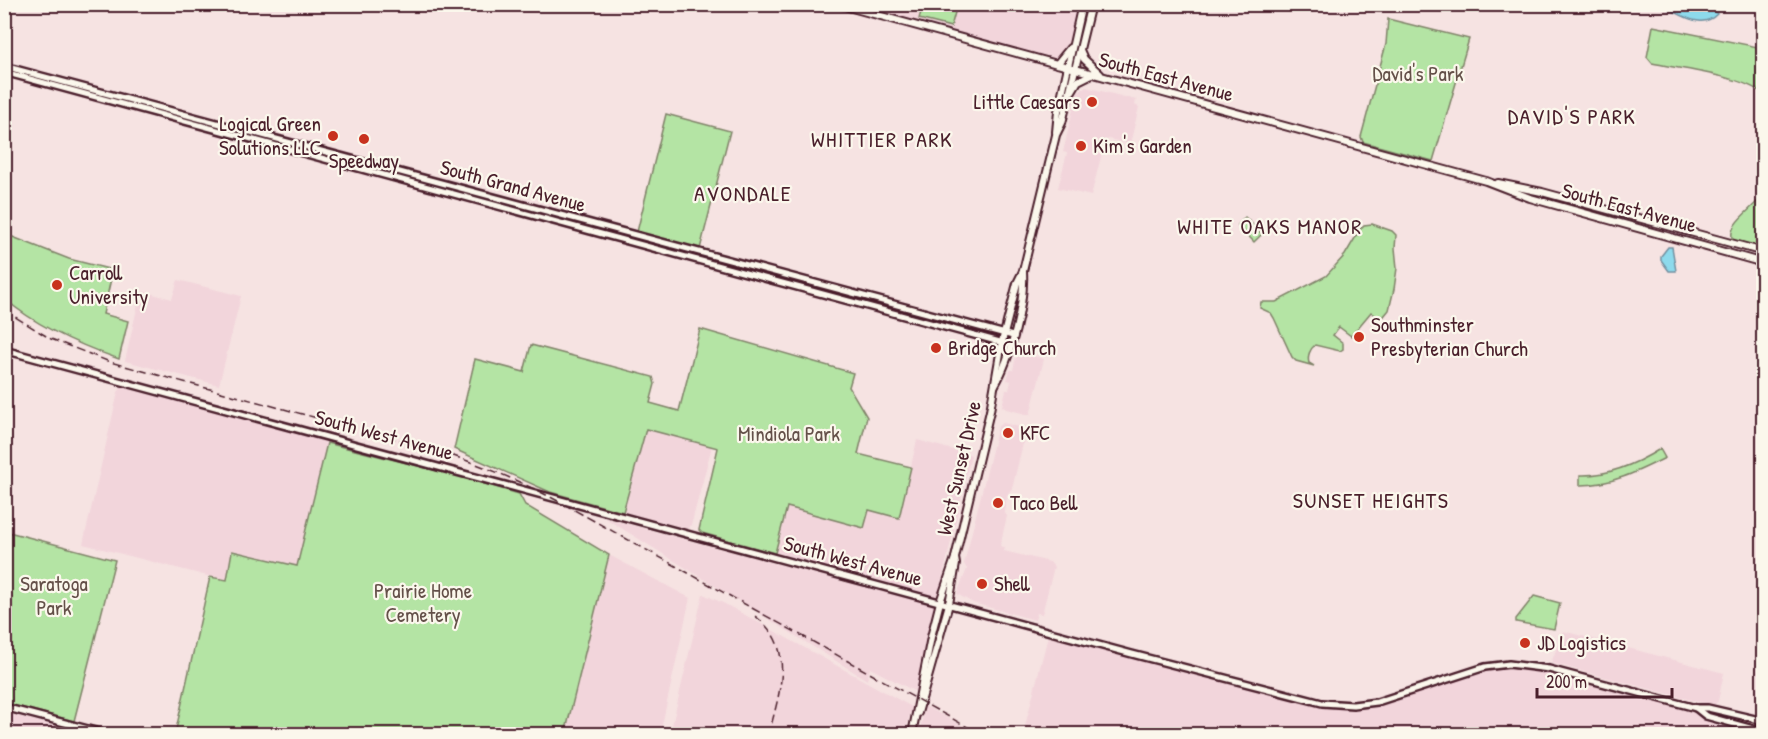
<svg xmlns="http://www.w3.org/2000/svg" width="1768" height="739" font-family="'Patrick Hand',sans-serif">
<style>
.built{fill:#f2d5db}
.green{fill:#b4e4a4;stroke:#7f8268;stroke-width:1.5}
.water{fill:#8ddaec;stroke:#728f9f;stroke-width:1.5}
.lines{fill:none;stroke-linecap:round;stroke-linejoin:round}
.tertiary-casing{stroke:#4a1f2b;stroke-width:10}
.secondary-casing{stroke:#4a1f2b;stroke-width:10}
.primary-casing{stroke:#4a1f2b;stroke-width:11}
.tertiary{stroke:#fbf7ec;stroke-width:5}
.secondary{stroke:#fbf7ec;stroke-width:6}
.primary{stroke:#fbf7ec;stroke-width:7}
.rail{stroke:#4a1f2b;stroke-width:1.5;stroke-dasharray:9 4.5;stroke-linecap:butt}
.poi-dot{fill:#c8321e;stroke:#fbf7ec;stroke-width:2}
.labels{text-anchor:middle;stroke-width:4.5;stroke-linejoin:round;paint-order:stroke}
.park-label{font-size:21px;fill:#645049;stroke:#fbf7ec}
.street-label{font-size:21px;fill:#4a1f2b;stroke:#fbf7ec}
.poi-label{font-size:21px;fill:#4a1f2b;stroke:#fbf7ec;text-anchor:start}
.neighbourhood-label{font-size:22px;letter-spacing:1.5px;fill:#4a1f2b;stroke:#fbf7ec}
</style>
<rect width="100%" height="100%" fill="#f6e3e2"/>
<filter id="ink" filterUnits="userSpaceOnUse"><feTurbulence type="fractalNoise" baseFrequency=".0167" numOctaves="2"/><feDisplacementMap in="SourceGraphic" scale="12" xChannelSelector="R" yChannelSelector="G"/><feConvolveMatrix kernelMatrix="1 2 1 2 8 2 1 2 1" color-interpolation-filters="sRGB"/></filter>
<g filter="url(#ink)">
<g class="built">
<polygon points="854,5 1079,5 1068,49 1059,59"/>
<polygon points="1086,87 1136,100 1135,105 1139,107 1130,144 1108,139 1105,141 1091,196 1058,188 1067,153 1063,152 1077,92"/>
<polygon points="178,280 241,296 219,385 125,361 141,291 172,299"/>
<polygon points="1017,352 1044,359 1030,415 1006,409 1002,406 1006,390 1009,390 1011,381 1007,380 1010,370 1013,370"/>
<polygon points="122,387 328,441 297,566 232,551 227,581 83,544 118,392"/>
<polygon points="1003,423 1024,428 1026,431 1012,489 1008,493 1004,512 1007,516 1000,546 1005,548 1004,551 1050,562 1054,567 1042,614 1037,613 1035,620 973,603 957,594 967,569 964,564 998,426"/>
<polygon points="646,429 712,446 692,522 689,529 623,512"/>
<polygon points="917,440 971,455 916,692 870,668 867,680 605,518 887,593 889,583 775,553 787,507 864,527 869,510 899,518"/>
<polygon points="609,555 690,598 660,734 565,734"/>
<polygon points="703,594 725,604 912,707 905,734 670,734"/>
<polygon points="1563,631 1724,673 1718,701 1714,705 1710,705 1551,663"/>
<polygon points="1049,632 1310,701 1366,704 1485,668 1509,665 1542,668 1696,709 1705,716 1763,734 1023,734"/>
<polygon points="925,706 978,734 919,734"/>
<polygon points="4,713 5,713 88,734 5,734"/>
</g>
<g class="green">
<polygon points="923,5 957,5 951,27 919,19"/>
<polygon points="1388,19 1469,39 1433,161 1363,142 1361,137 1386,44"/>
<path d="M 1653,26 L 1763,48 L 1763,94 C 1743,76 1681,69 1652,63 L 1647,57 Z"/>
<polygon points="666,114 730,131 699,253 636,236"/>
<path d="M 1763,194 L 1763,249 L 1733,241 C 1725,223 1755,209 1763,194 Z"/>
<polygon points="1245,217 1262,234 1254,242 1238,225"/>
<path d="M 1372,224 L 1392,231 L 1396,235 L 1395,248 L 1397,268 L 1394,289 L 1389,310 L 1384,316 L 1379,318 L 1371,312 L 1351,336 L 1339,327 L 1333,335 L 1343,343 L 1343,349 L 1340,351 L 1315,345 C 1310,349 1307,356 1309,363 L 1314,366 L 1296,361 L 1292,357 L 1274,318 L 1271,313 L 1260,308 L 1261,302 L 1276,302 L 1326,276 L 1345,255 L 1361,228 L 1364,225 Z"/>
<path d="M 5,234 L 69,259 L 113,270 L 103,314 L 128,321 L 119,359 C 79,345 36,326 5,299 Z"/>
<polygon points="700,329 853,373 849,387 867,417 858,454 911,467 899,518 869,510 864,528 787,507 775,553 702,533 699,530 718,448 646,429 623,512 550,492 454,449 475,359 524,372 531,345 653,377 655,384 650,403 679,411"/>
<polygon points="327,443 458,476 519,494 525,505 609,555 565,734 175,734 210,577 227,580 232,551 297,566"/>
<path d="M 1660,449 L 1665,458 C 1637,472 1611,485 1580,485 L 1580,475 C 1609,476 1636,464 1660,449 Z"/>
<polygon points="5,531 115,560 74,721 5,703"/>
<polygon points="1534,596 1560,603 1554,629 1516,622 1516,619"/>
</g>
<g class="water">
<path d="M 1658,5 L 1684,5 L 1700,11 L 1715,11 L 1717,14 C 1699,33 1676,9 1658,5 Z"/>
<polygon points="1668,247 1672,247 1676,271 1669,271 1661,260 1661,256"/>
</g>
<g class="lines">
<g class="tertiary-casing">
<g id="tertiary">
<polyline points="4,66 1013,336"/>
<polyline points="4,72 1011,345"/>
<polyline points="4,350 1132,654 1322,703 1353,705 1377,702 1485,667 1509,664 1549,669 1696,708 1708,708 1764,721"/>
<polyline points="4,707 107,734"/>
<polyline points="1696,708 1706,716 1764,732"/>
</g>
</g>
<g class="secondary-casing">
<g id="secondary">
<polyline points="837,4 1486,181 1530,198 1760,262"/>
<polyline points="1080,50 1084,59 1100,74"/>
<polyline points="1057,64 1070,48"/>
<polyline points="1072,91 1078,81 1092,74"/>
<polyline points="1056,132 1058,111 1082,4"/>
<polyline points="1498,183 1542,192 1764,252"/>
<path d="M 995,385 C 1011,358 1025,303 1023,271"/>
<polyline points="918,713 949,604 956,564 955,558"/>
<polyline points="912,734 931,637 940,602 955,558 990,411 1002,342 1017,283 1023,271 1056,135 1062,123 1091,4"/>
</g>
</g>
<g class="primary-casing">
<polyline id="primary" points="1757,261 1764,262"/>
</g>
<use href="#tertiary" class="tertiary"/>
<use href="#secondary" class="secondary"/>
<use href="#primary" class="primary"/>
<g class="rail">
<path d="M 4,310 L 51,339 L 110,362 L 428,448 C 473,461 516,479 558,501 L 980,734"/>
<path d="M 755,616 C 797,647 779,693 769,734"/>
</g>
</g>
</g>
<g class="poi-dot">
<circle cx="1092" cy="102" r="6"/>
<circle cx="333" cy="136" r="6"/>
<circle cx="364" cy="139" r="6"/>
<circle cx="1081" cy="146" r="6"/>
<circle cx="57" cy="285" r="6"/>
<circle cx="1359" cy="337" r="6"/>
<circle cx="936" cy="348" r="6"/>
<circle cx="1008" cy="433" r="6"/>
<circle cx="998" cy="503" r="6"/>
<circle cx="982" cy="584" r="6"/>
<circle cx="1525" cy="643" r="6"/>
</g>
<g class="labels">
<g class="park-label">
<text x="1418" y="81">David's Park</text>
<text x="789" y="441">Mindiola Park</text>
<text x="54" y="591">Saratoga<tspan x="54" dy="24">Park</tspan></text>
<text x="423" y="598">Prairie Home<tspan x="423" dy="24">Cemetery</tspan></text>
</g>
<g class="street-label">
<text transform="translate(1166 77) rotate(15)" y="7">South East Avenue</text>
<text transform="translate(513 186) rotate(15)" y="7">South Grand Avenue</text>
<text transform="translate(1629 208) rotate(15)" y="7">South East Avenue</text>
<text transform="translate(384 435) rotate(15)" y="7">South West Avenue</text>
<text transform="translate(959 468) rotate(-77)" y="7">West Sunset Drive</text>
<text transform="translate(853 561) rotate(15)" y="7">South West Avenue</text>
</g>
<g class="poi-label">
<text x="1080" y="109" text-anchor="end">Little Caesars</text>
<text x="321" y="131" text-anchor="end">Logical Green<tspan x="321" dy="24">Solutions LLC</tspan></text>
<text x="1093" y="153">Kim's Garden</text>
<text x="364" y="168" text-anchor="middle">Speedway</text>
<text x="69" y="280">Carroll<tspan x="69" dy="24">University</tspan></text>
<text x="1371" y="332">Southminster<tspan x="1371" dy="24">Presbyterian Church</tspan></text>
<text x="948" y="355">Bridge Church</text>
<text x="1020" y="440">KFC</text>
<text x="1010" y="510">Taco Bell</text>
<text x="994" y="591">Shell</text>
<text x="1537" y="650">JD Logistics</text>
</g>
<g class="neighbourhood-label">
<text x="1572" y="124">DAVID'S PARK</text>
<text x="882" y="147">WHITTIER PARK</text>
<text x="743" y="201">AVONDALE</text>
<text x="1270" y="234">WHITE OAKS MANOR</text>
<text x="1371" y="508">SUNSET HEIGHTS</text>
</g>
</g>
<rect width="1768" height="739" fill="none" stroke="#fbf7ec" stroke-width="24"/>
<rect x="12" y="12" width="1744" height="715" fill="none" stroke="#4a1f2b" stroke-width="2" filter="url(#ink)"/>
<path d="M1537 688v9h135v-9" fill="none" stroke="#4a1f2b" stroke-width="3"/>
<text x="1546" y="688" font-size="18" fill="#4a1f2b" stroke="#fbf7ec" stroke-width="4.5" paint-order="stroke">200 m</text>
</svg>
